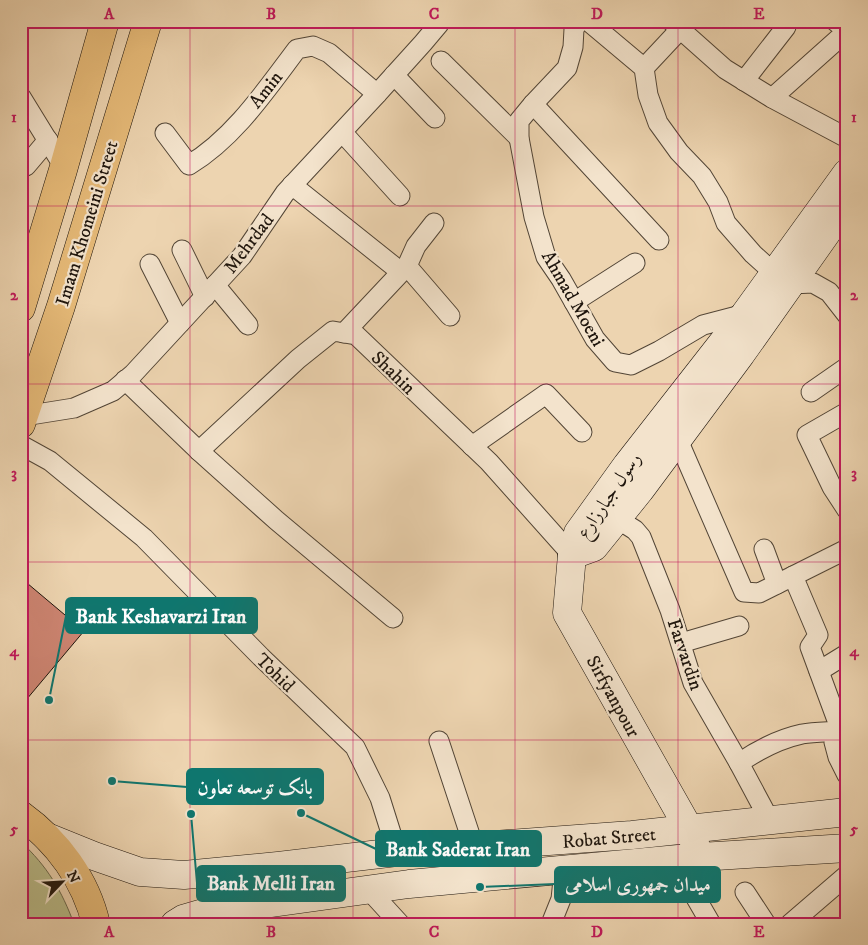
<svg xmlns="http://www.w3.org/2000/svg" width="868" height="945" font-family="'IM FELL DW Pica',Amiri,serif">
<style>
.green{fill:#babc8a;stroke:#6c684c}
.building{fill:#cc8471;stroke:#1e150d}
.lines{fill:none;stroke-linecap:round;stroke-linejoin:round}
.street-casing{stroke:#524536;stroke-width:21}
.secondary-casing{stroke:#1e150d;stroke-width:29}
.primary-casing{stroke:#1e150d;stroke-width:29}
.street{stroke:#f3e3cc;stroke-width:19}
.secondary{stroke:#f3e3cc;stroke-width:28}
.primary{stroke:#e6ba78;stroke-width:28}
.grid{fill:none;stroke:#c2185b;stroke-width:1;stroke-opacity:0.55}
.labels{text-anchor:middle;stroke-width:4.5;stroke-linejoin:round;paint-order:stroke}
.street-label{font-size:19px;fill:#1e150d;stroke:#f3e3cc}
.leader{fill:none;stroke:#0f766e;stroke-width:2}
.callout-dot{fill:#0f766e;stroke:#f3e3cc;stroke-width:2}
.callout{fill:#0f766e;stroke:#0f766e;stroke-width:2}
.callout-label{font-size:20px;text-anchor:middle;font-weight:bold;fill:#fff}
.neatline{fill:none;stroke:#c2185b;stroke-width:2}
.grid-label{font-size:16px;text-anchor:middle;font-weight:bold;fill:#c2185b}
</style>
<rect width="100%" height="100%" fill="#edd4b0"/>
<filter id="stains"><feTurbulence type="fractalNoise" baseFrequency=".004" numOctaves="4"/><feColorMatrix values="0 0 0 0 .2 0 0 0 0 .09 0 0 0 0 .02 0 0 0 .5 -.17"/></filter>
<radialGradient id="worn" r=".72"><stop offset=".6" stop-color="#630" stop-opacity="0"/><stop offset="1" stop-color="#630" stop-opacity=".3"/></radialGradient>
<path class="green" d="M 21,842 C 47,866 62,891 74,924 L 21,924 Z"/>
<polygon class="building" points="21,578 84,631 21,706"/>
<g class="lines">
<g class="street-casing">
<g id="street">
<polyline points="579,21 574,29 573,47 567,68 533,104 519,121 519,138 534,217 546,257 561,279 595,339 615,362 631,365 659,351 703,325 745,314"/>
<polyline points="588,21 644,68 648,95 658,123 679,152 702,176 718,202 726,223 753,254 774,273"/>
<polyline points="671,21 725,69 772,98 847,138"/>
<polyline points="441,61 519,138"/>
<polyline points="644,68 688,21"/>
<polyline points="394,75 435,118"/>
<polyline points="744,81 786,27"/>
<polyline points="21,97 64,167"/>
<polyline points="772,98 847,31 835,21"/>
<polyline points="533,104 659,240"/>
<polyline points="342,132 400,196"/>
<path d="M 165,133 L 189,165 C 234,138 266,90 297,49 L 313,46 L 329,53 L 377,94"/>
<polyline points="21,168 26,166 48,140"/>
<polyline points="292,185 401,272"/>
<polyline points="182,250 205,297"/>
<polyline points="150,264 180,323"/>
<polyline points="407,266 450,316"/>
<polyline points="791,284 813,283 829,292 847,315"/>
<polyline points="215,285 248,325"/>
<polyline points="574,302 635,263"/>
<polyline points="344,333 407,266 416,246 434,223"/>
<polyline points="125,380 199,451 276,520 393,618"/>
<polyline points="811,392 847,367"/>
<polyline points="847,412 807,435 832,487 847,510"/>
<polyline points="24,416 74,408 113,391 133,374 242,256 285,193 377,94 423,43 439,24 437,21"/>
<polyline points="678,440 744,592 759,593 847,549"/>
<polyline points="21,445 50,461 144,538 261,657 355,747 380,798 397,852"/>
<polyline points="472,446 546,394 582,432"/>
<polyline points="199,451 298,359 333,331 356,335 489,462 572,555"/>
<polyline points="616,518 635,530 641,537 670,610 693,683 739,763 770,821"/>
<polyline points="764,549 777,584"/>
<polyline points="793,576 818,635 810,647 841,731 834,742 838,757 847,775"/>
<polyline points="681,643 739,626"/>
<polyline points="819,671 845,655"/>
<polyline points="439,741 474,847"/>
<path d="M 739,763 C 758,750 779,739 802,734 C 814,732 828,732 841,731"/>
<polyline points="674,860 711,924"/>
<polyline points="368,889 400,924"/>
<polyline points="745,892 766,924"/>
<polyline points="551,924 561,899 564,870"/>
<polyline points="790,924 847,875"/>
</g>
</g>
<g class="secondary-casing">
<g id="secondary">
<polyline points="572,555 594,547 640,490 741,354 847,204"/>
<polyline points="47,837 94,856 140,872 184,875 278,866 397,852 632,835 847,812"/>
<polyline points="700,857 689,829 567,613 572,555 578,533 627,465 745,314 847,173"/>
<polyline points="175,924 183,919 207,912 409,884 700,857 847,848"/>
</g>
</g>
<g class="primary-casing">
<g id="primary">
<polyline points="21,308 63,170 105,21"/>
<polyline points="21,424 61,306 148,21"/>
<path d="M 21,815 C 57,841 86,880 96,924"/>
</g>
</g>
<use href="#street" class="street"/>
<use href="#secondary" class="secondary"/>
<use href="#primary" class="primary"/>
</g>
<path class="grid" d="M 190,21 L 190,924M 353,21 L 353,924M 515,21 L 515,924M 678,21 L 678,924M 21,206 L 847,206M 21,384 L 847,384M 21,562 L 847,562M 21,740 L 847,740"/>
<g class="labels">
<g class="street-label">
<text transform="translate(265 89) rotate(-52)" y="7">Amin</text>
<text transform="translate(86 223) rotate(-73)" y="7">Imam Khomeini Street</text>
<text transform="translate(248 243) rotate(-53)" y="7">Mehrdad</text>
<text transform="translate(574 298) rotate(60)" y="7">Ahmad Moeni</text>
<text transform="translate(394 372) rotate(44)" y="7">Shahin</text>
<text transform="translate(608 495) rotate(-56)" y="7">رسول جبارزارع</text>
<text transform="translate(686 654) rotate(71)" y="7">Farvardin</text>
<text transform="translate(276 672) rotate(44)" y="7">Tohid</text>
<text transform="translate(614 696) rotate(61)" y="7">Sirfyanpour</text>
<text transform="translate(609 837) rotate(-5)" y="7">Robat Street</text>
</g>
</g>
<path class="leader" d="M49 700L66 616M112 781L187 787M301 813L376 849M191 814L197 883M480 887L555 884"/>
<g class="callout-dot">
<circle cx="49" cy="700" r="5"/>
<circle cx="112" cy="781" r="5"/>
<circle cx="301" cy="813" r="5"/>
<circle cx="191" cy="814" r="5"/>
<circle cx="480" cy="887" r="5"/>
</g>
<g class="callout">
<rect x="66" y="598" width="191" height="35" rx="5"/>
<rect x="187" y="769" width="136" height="35" rx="5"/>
<rect x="376" y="831" width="165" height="35" rx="5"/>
<rect x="197" y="866" width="148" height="35" rx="5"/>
<rect x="555" y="867" width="165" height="35" rx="5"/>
</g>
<g class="callout-label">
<text x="161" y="623">Bank Keshavarzi Iran</text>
<text x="255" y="794">بانک توسعه تعاون</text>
<text x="458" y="856">Bank Saderat Iran</text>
<text x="271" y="890">Bank Melli Iran</text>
<text x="638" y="891">میدان جمهوری اسلامی</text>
</g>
<rect width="868" height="945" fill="none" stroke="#edd4b0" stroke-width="55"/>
<g transform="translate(62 882) rotate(65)" stroke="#f3e3cc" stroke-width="4" paint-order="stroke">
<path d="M0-4L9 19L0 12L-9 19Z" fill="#1e150d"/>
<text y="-8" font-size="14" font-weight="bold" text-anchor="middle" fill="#1e150d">N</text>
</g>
<rect x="28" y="28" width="812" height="890" class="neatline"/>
<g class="grid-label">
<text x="109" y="19">A</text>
<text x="271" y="19">B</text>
<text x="434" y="19">C</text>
<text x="597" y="19">D</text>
<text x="759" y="19">E</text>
<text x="14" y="122">1</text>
<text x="854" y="122">1</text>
<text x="14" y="300">2</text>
<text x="854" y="300">2</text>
<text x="14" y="478">3</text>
<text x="854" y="478">3</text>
<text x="14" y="656">4</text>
<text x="854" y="656">4</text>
<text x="14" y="834">5</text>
<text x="854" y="834">5</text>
<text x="109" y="937">A</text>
<text x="271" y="937">B</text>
<text x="434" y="937">C</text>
<text x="597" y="937">D</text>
<text x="759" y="937">E</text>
</g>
<rect width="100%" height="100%" filter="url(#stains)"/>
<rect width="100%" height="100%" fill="url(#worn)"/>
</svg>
